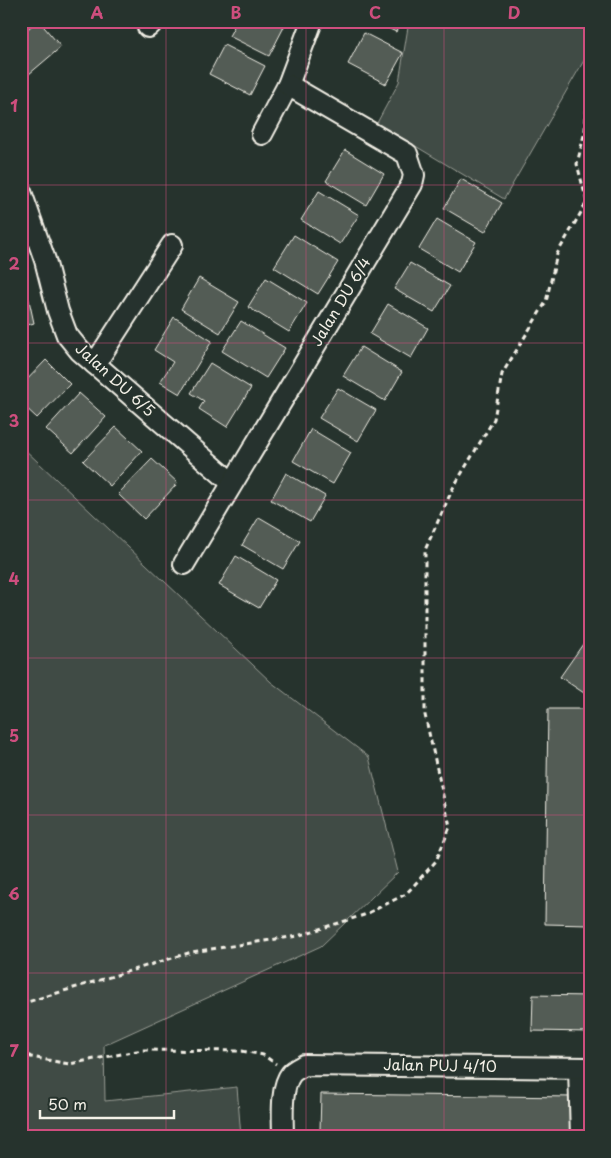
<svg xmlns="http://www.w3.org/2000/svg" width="611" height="1158" font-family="'Playpen Sans',sans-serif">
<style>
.green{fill:#414b45;stroke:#9a9e96}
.building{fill:#525c55;stroke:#f4f1e8}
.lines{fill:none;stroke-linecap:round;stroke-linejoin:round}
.minor-casing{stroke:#f4f1e8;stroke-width:24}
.path{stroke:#f4f1e8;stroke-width:3;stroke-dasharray:5 4;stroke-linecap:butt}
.minor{stroke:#26332d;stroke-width:20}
.grid{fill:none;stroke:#ce4e7e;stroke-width:1;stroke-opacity:0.55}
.labels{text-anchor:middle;stroke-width:4.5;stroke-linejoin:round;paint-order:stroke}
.street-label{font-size:15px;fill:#f4f1e8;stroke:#26332d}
.neatline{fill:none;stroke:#ce4e7e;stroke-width:2}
.grid-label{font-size:16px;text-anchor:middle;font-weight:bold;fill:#ce4e7e}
</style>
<rect width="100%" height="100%" fill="#26332d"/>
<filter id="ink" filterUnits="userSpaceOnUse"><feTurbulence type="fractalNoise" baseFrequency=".02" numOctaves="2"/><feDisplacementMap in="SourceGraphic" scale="10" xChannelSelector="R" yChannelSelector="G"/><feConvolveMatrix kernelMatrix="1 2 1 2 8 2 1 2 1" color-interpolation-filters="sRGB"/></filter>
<g filter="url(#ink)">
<g class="green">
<polygon points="409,21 590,21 590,50 504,199 377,123 399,82"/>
<polygon points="21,446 271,682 369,757 398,872 321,946 104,1045 105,1101 237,1087 241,1137 21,1137"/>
</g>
<g class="building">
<polygon points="37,21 39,21 61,47 22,80 21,35"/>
<polygon points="237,21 273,21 284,27 269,56 229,36"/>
<polygon points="373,21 401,21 396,32"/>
<polygon points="364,33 403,53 386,84 348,64"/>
<polygon points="224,45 265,66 250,95 209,74"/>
<polygon points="345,150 384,174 366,205 326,181"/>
<polygon points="461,179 502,203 485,232 444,208"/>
<polygon points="319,191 359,215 340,244 301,220"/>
<polygon points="437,219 476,242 458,272 419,249"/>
<polygon points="294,235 338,262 318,294 274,267"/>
<polygon points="410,263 450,286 434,312 394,289"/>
<polygon points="199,278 239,302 220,333 181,309"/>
<polygon points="266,278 307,303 289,332 248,307"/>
<polygon points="27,291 34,323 21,327 21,293"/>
<polygon points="388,304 428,328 411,358 370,334"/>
<polygon points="174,317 212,341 180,394 160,382 173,362 154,350"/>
<polygon points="241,321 285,348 266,378 222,351"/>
<polygon points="361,347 402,372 385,401 343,376"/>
<polygon points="46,360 70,384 37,418 21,403 21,386"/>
<polygon points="210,363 251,388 227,427 199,409 204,401 191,393"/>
<polygon points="338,388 376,410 358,441 319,418"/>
<polygon points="79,393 106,417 73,453 46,429"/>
<polygon points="116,427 142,451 110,486 83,461"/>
<polygon points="311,429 351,453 333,484 293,461"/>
<polygon points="152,459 178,483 144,519 118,494"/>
<polygon points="286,473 325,496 310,522 271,500"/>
<polygon points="259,517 300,541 283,569 242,545"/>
<polygon points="236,556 276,580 259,608 219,585"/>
<polygon points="590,634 590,697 560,677"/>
<polygon points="548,709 590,709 589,925 545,924"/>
<polygon points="533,995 590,996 590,1032 532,1031"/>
<polygon points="321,1094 575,1097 575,1135 320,1131"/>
</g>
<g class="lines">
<g class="minor-casing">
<g id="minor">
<polyline points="148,27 154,21"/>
<polyline points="262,134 288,85 312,21"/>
<polyline points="21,192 45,260 58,311 67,335 80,351 232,483"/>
<polyline points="95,364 172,245"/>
<polyline points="184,564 412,184 414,175 407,154 288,85"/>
<polyline points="579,1068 581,1137"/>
<path d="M 283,1137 C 283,1119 280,1088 291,1074 C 294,1070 300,1068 304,1065 L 590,1068"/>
</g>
</g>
<g class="path">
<polyline points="21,1004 192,952 297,936 364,915 406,894 436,861 450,827 425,715 425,550 453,488 494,419 502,374 546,302 557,254 587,202 577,164 585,131 587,102 590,101"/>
<polyline points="21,1050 31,1057 69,1064 142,1050 242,1051 263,1055 276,1064"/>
</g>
<use href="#minor" class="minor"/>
</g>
</g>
<path class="grid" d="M 166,21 L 166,1137M 306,21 L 306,1137M 444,21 L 444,1137M 21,185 L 590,185M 21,343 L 590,343M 21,500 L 590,500M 21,658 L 590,658M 21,815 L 590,815M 21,973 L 590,973"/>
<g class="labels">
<g class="street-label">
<text transform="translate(341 302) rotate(-59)" y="5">Jalan DU 6/4</text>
<text transform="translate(115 380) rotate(42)" y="5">Jalan DU 6/5</text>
<text transform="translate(440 1066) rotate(1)" y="5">Jalan PUJ 4/10</text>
</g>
</g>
<rect width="611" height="1158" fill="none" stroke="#26332d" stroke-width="55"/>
<path d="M40 1110v8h134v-8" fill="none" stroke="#f4f1e8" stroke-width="2.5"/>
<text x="48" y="1110" font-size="15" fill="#f4f1e8" stroke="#26332d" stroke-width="4" paint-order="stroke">50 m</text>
<rect x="28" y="28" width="556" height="1102" class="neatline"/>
<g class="grid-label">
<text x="97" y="19">A</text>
<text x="236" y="19">B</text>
<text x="375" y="19">C</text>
<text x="514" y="19">D</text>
<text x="14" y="112">1</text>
<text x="14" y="270">2</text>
<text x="14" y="427">3</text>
<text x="14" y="585">4</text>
<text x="14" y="742">5</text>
<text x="14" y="900">6</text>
<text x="14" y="1057">7</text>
</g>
</svg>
